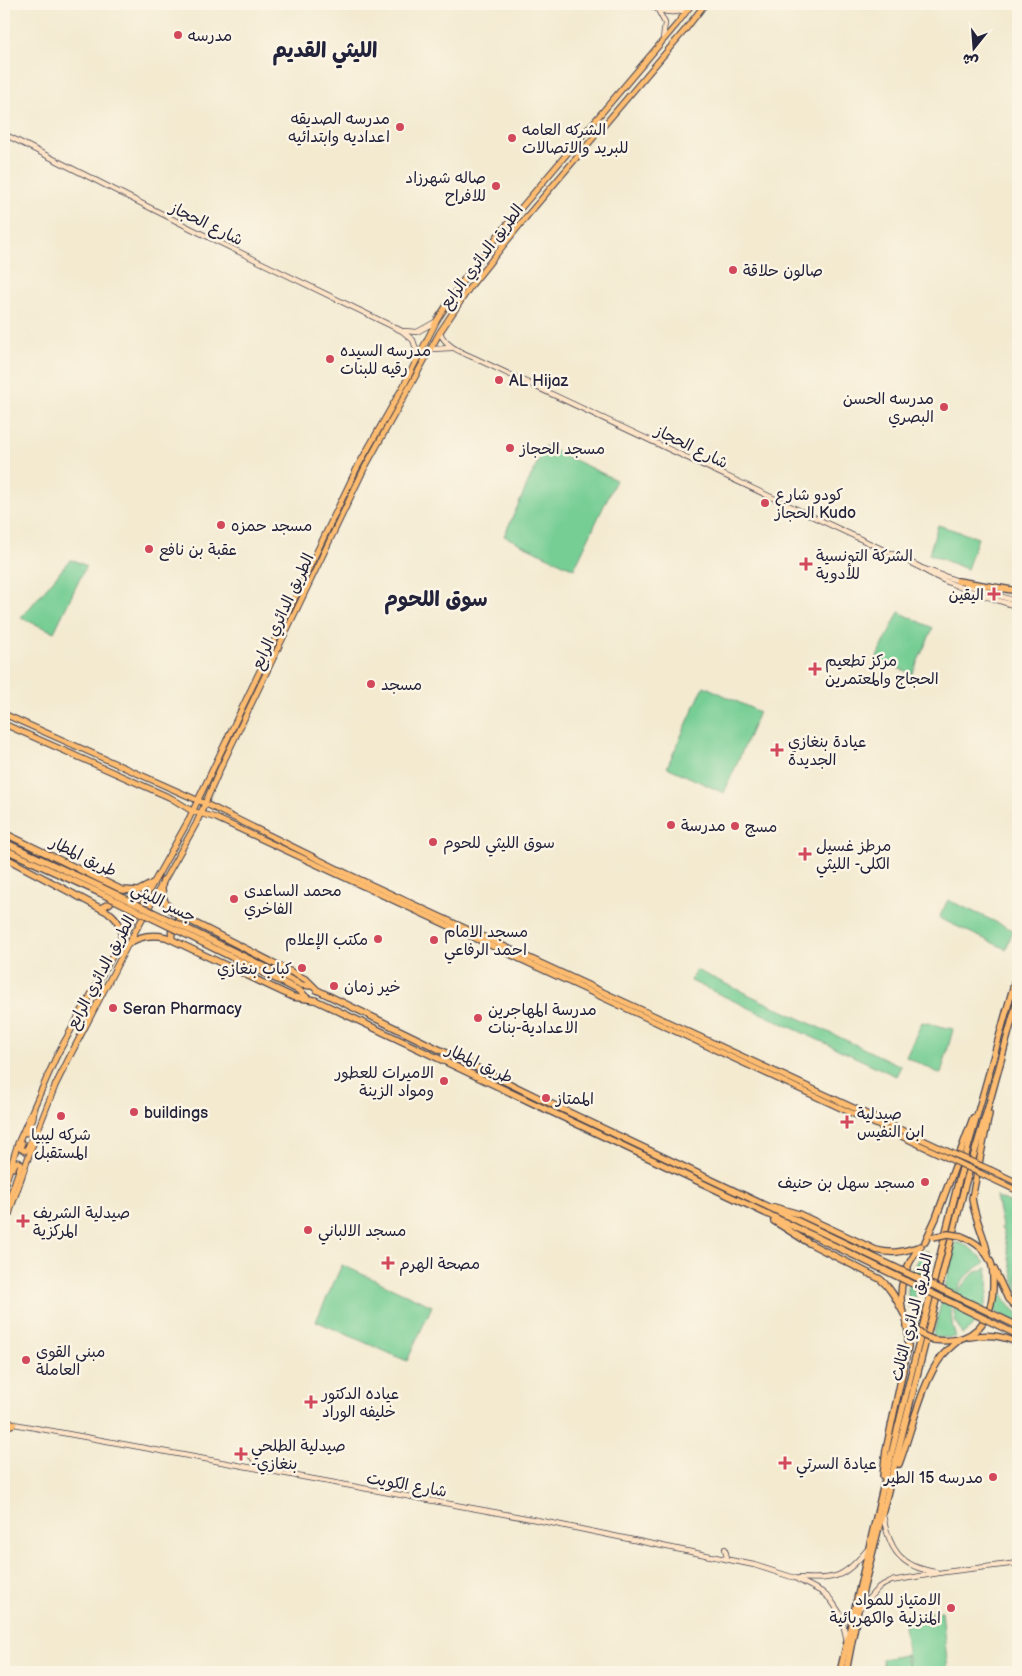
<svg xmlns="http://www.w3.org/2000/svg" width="1022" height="1676" font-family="'Balsamiq Sans','Playpen Sans Arabic',sans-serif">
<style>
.green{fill:#77ce94;stroke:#4c7868}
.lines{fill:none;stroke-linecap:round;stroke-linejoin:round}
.secondary-casing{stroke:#414051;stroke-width:6}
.primary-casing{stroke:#414051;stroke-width:7}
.highway-casing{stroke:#414051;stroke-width:8}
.secondary{stroke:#fee4c6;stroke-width:4.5}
.primary{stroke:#fdbc70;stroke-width:5}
.highway{stroke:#fdbc70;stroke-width:5.5}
.primary-bridge-casing{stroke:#414051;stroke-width:7;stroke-linecap:butt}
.highway-bridge-casing{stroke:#414051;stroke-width:8;stroke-linecap:butt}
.primary-bridge{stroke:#fdbc70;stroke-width:5}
.highway-bridge{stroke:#fdbc70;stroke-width:5.5}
.poi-dot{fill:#d1495b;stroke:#fcf5e5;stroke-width:2}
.labels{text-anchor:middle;stroke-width:5;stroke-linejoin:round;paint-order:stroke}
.poi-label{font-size:16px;fill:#22223b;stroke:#fcf5e5;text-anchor:start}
.street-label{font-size:16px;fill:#22223b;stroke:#fcf5e5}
.district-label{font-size:21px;font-weight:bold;fill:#22223b;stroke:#fcf5e5}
</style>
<rect width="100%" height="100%" fill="#fcf5e5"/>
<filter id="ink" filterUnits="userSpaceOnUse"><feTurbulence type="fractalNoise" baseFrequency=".02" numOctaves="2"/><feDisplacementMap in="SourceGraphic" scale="10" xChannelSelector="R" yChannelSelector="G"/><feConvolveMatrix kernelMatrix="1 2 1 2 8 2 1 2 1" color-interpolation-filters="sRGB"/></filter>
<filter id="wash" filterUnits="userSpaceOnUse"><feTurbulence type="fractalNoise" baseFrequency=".0096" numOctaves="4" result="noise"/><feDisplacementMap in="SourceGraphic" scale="20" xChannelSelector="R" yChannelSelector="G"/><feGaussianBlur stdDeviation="1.12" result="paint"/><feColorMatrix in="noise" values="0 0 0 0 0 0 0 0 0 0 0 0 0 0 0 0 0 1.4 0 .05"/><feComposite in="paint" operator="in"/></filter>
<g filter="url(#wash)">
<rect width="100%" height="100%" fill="#f3ead0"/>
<g class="green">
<polygon points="545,446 616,480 574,569 504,536"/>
<polygon points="938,525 978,538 967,569 929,554"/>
<polygon points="70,560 76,561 86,566 54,632 21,618"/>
<polygon points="899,612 933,628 912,674 876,659"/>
<polygon points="704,686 759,712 724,793 667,767"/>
<polygon points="948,900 1013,930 1006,949 939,918"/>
<polygon points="696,970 901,1066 896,1076 691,981"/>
<polygon points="922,1022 953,1029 941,1074 906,1057"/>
<polygon points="996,1197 1018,1207 1018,1298 1003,1230 1001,1229 1002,1226"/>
<path d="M 956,1242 C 970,1246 977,1252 985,1263 C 956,1278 944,1307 956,1337 L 939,1338 L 933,1336 Z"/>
<path d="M 926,1250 L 929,1253 L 915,1288 L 915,1304 L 909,1307 C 905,1288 911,1263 926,1250 Z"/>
<polygon points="342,1265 432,1306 407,1361 316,1321"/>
<path d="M 987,1268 C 992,1292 984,1322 962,1334 L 955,1320 L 954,1311 L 957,1292 L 974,1273 Z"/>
<path d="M 998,1288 L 1000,1288 C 1004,1299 1009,1306 1018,1313 L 1018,1323 L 993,1311 Z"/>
<polygon points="942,1611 948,1672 884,1672 882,1659 905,1655 909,1670 903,1616"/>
</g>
</g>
<g filter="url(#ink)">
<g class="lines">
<g class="secondary-casing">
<g id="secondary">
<path d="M 649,4 C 662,13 675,16 689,7"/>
<polyline points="658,10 665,23 663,39"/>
<polyline points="4,134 194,230 402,331 413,340 418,355"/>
<polyline points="404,331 417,332 435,322"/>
<path d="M 440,332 C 445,348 467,354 481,361 L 918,566 C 943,584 989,597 1018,607"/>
<polyline points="432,349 452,348"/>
<polyline points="919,567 961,582"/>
<polyline points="968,585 1018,602"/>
<polyline points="4,1424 14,1424 537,1520 754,1565 795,1578 822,1592 831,1600 841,1615 847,1641"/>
<polyline points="250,1455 255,1461 257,1468"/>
<path d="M 883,1515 C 889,1548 899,1567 936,1572"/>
<polyline points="725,1549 727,1558"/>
<path d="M 799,1578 C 835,1580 844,1578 867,1550"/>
<polyline points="859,1609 879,1587 891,1581 945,1572 1018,1563"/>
</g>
</g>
<g class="primary-casing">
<g id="primary">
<polyline points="4,7 6,4"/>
<polyline points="4,714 206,804 348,874 947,1151"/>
<polyline points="4,724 171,798 192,811 216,818 946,1157"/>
<polyline points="26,1133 33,1118 34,1110"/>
<polyline points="22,1143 20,1148 25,1151 27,1149 31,1140"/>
<polyline points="991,1170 1018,1183"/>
<polyline points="988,1177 1018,1191"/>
<polyline points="4,1188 18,1143 57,1055 187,823 357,468 404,385 437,320 462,282 499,234 677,24 692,4"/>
<polyline points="9,1211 9,1199 21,1164 19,1162 16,1162 13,1168"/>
<polyline points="4,1232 12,1205 37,1132 55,1086 69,1058 128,944 196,824 220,769 364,469 440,332 470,287 527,216 685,30 705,4"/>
<polyline points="4,1418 14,1424"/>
<polyline points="4,1428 14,1424"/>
</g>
</g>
<g class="highway-casing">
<g id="highway">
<polyline points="958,581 1018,591"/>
<polyline points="4,833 122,890 138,891 153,883"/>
<polyline points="4,842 101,887"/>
<polyline points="4,849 98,892"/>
<path d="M 4,857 L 111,914 C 119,921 123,929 121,940"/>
<path d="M 163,880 C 160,893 163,903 173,912 L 307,980 L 317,990 L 539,1098 L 819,1231"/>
<polyline points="101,908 110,903 115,895"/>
<polyline points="188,929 302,985 312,986"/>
<polyline points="185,934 300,991 307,998"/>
<path d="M 172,939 C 170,929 174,922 183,918"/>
<path d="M 128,944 C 140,935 152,934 166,937 L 293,997 L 315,1000 L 816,1237"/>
<path d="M 774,1207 L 799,1214 L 876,1250 C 895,1255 904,1251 921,1246"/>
<path d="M 774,1221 L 809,1243 L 880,1279 C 891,1288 897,1301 904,1314"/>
<polyline points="925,1242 936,1218 973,1118"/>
<path d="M 988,1256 C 985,1236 974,1218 972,1198 L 989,1114"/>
<polyline points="994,1269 1008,1299 1018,1309"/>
<path d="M 902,1308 C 898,1286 906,1264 920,1247"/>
<path d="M 969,1337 C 987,1334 1001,1335 1018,1343"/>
<path d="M 934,1340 C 972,1345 992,1323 993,1287 C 993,1277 994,1265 988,1257 C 983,1247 971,1240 961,1236"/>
<path d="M 899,1464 C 911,1433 922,1381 942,1356 C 947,1350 953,1345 959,1340"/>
<polyline points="883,1476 886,1450 908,1347 908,1332 906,1319"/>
<polyline points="840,1672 882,1492 958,1183 1018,970"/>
<polyline points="846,1672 858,1610 965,1185 989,1104 1018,998"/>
</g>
</g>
<use href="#secondary" class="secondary"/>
<use href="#primary" class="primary"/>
<use href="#highway" class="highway"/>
<g class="primary-bridge-casing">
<g id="primary-bridge">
<polyline points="947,1151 991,1170"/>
<polyline points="946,1157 988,1177"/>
</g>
</g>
<g class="highway-bridge-casing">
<g id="highway-bridge">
<polyline points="101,887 188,929"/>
<polyline points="98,892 185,934"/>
<polyline points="819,1231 1018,1326"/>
<polyline points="816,1237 1018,1335"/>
<polyline points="933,1237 948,1234 961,1236"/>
<polyline points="910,1326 924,1336 934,1340"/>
</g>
</g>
<use href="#primary-bridge" class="primary-bridge"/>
<use href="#highway-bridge" class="highway-bridge"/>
</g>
</g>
<g class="poi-dot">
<circle cx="178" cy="35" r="5"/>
<circle cx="400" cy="127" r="5"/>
<circle cx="512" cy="138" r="5"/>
<circle cx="496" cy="186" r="5"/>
<circle cx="733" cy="270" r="5"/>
<circle cx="330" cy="359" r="5"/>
<circle cx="499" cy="380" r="5"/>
<circle cx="944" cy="407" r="5"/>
<circle cx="510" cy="448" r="5"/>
<circle cx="765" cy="503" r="5"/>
<circle cx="221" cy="525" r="5"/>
<circle cx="149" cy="549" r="5"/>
<path d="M803.5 556.5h5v5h5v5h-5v5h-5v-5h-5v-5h5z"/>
<path d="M991.5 586.5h5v5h5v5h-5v5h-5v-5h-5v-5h5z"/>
<path d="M812.5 661.5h5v5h5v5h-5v5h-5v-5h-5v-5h5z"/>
<circle cx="371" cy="684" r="5"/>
<path d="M774.5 742.5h5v5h5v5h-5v5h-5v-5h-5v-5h5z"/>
<circle cx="671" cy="825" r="5"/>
<circle cx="735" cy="826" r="5"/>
<circle cx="433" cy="842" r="5"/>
<path d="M802.5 846.5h5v5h5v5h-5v5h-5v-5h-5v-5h5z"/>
<circle cx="234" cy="899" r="5"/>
<circle cx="378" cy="939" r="5"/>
<circle cx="434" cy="940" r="5"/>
<circle cx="302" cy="968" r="5"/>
<circle cx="334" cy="986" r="5"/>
<circle cx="113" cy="1008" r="5"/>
<circle cx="478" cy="1018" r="5"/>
<circle cx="444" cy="1081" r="5"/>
<circle cx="546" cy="1098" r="5"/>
<circle cx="134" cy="1112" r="5"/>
<circle cx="61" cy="1116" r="5"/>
<path d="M844.5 1114.5h5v5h5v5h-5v5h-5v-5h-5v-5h5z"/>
<circle cx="925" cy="1182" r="5"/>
<path d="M20.5 1213.5h5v5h5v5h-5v5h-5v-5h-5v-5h5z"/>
<circle cx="308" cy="1230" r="5"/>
<path d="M385.5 1255.5h5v5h5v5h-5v5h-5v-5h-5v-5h5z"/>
<circle cx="26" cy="1360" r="5"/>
<path d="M308.5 1394.5h5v5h5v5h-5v5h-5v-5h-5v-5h5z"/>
<path d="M238.5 1446.5h5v5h5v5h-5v5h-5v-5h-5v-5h5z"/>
<path d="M782.5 1455.5h5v5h5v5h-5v5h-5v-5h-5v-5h5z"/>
<circle cx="993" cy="1477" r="5"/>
<circle cx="951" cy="1608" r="5"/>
</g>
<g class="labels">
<g class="poi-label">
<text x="188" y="41">مدرسه</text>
<text x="390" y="124" text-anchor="end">مدرسه الصديقه<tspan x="390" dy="18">اعداديه وابتدائيه</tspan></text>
<text x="522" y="135">الشركه العامه<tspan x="522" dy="18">للبريد والاتصالات</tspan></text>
<text x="486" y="183" text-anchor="end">صاله شهرزاد<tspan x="486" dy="18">للافراح</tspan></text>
<text x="743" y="276">صالون حلاقة</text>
<text x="340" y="356">مدرسه السيده<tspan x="340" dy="18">رقيه للبنات</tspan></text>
<text x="509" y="386">AL Hijaz</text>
<text x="934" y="404" text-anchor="end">مدرسه الحسن<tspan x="934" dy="18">البصري</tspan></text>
<text x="520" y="454">مسجد الحجاز</text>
<text x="775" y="500">كودو شارع<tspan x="775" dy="18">الحجاز Kudo</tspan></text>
<text x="231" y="531">مسجد حمزه</text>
<text x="159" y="555">عقبة بن نافع</text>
<text x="816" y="561">الشركة التونسية<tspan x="816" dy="18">للأدوية</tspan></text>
<text x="984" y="600" text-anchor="end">اليقين</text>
<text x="825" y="666">مركز تطعيم<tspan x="825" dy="18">الحجاج والمعتمرين</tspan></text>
<text x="381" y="690">مسجد</text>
<text x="788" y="747">عيادة بنغازي<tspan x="788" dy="18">الجديدة</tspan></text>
<text x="681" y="831">مدرسة</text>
<text x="745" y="832">مسج</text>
<text x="443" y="848">سوق الليثي للحوم</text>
<text x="816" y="851">مرطز غسيل<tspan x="816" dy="18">الكلى- الليثي</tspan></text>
<text x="244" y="896">محمد الساعدى<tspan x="244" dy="18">الفاخري</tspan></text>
<text x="444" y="937">مسجد الامام<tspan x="444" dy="18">احمد الرفاعي</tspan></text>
<text x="368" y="945" text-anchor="end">مكتب الإعلام</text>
<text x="292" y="974" text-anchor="end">كباب بنغازي</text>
<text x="344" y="992">خير زمان</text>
<text x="123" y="1014">Seran Pharmacy</text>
<text x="488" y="1015">مدرسة المهاجرين<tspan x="488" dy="18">الاعدادية-بنات</tspan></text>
<text x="434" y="1078" text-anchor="end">الاميرات للعطور<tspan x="434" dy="18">ومواد الزينة</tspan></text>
<text x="556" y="1104">الممتاز</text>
<text x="144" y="1118">buildings</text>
<text x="857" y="1119">صيدلية<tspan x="857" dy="18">ابن النفيس</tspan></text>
<text x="61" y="1140" text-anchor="middle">شركه ليبيا<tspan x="61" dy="18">المستقبل</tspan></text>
<text x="915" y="1188" text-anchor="end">مسجد سهل بن حنيف</text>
<text x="33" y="1218">صيدلية الشريف<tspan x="33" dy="18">المركزية</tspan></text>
<text x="318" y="1236">مسجد الالباني</text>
<text x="399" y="1269">مصحة الهرم</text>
<text x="36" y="1357">مبنى القوى<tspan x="36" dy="18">العاملة</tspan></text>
<text x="322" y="1399">عياده الدكتور<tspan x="322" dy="18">خليفه الوراد</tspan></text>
<text x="251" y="1451">صيدلية الطلحي<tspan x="251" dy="18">-بنغازي</tspan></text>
<text x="796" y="1469">عيادة السرتي</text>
<text x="983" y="1483" text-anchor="end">مدرسه 15 الطير</text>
<text x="941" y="1605" text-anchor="end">الامتياز للمواد<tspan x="941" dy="18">المنزلية والكهربائية</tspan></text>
</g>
<g class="street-label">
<text transform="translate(207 223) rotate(26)" y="6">شارع الحجاز</text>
<text transform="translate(481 256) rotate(-53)" y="6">الطريق الدائري الرابع</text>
<text transform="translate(692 446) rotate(26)" y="6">شارع الحجاز</text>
<text transform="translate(282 611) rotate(-65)" y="6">الطريق الدائري الرابع</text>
<text transform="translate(84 856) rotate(26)" y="6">طريق المطار</text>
<text transform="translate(164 902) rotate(26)" y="6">جسر الليثي</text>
<text transform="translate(100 972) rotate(-62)" y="6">الطريق الدائري الرابع</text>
<text transform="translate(480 1063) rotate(25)" y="6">طريق المطار</text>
<text transform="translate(911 1317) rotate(-76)" y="6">الطريق الدائري الثالث</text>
<text transform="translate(407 1484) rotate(10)" y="6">شارع الكويت</text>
</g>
<g class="district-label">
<text x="325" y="57">الليثي القديم</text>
<text x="436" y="606">سوق اللحوم</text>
</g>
</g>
<rect width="1022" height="1676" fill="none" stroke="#fcf5e5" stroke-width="20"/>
<g transform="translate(974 48) rotate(197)" stroke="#fcf5e5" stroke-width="4" paint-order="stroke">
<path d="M0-4L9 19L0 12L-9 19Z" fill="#22223b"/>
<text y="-8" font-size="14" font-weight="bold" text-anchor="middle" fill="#22223b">ش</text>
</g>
</svg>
